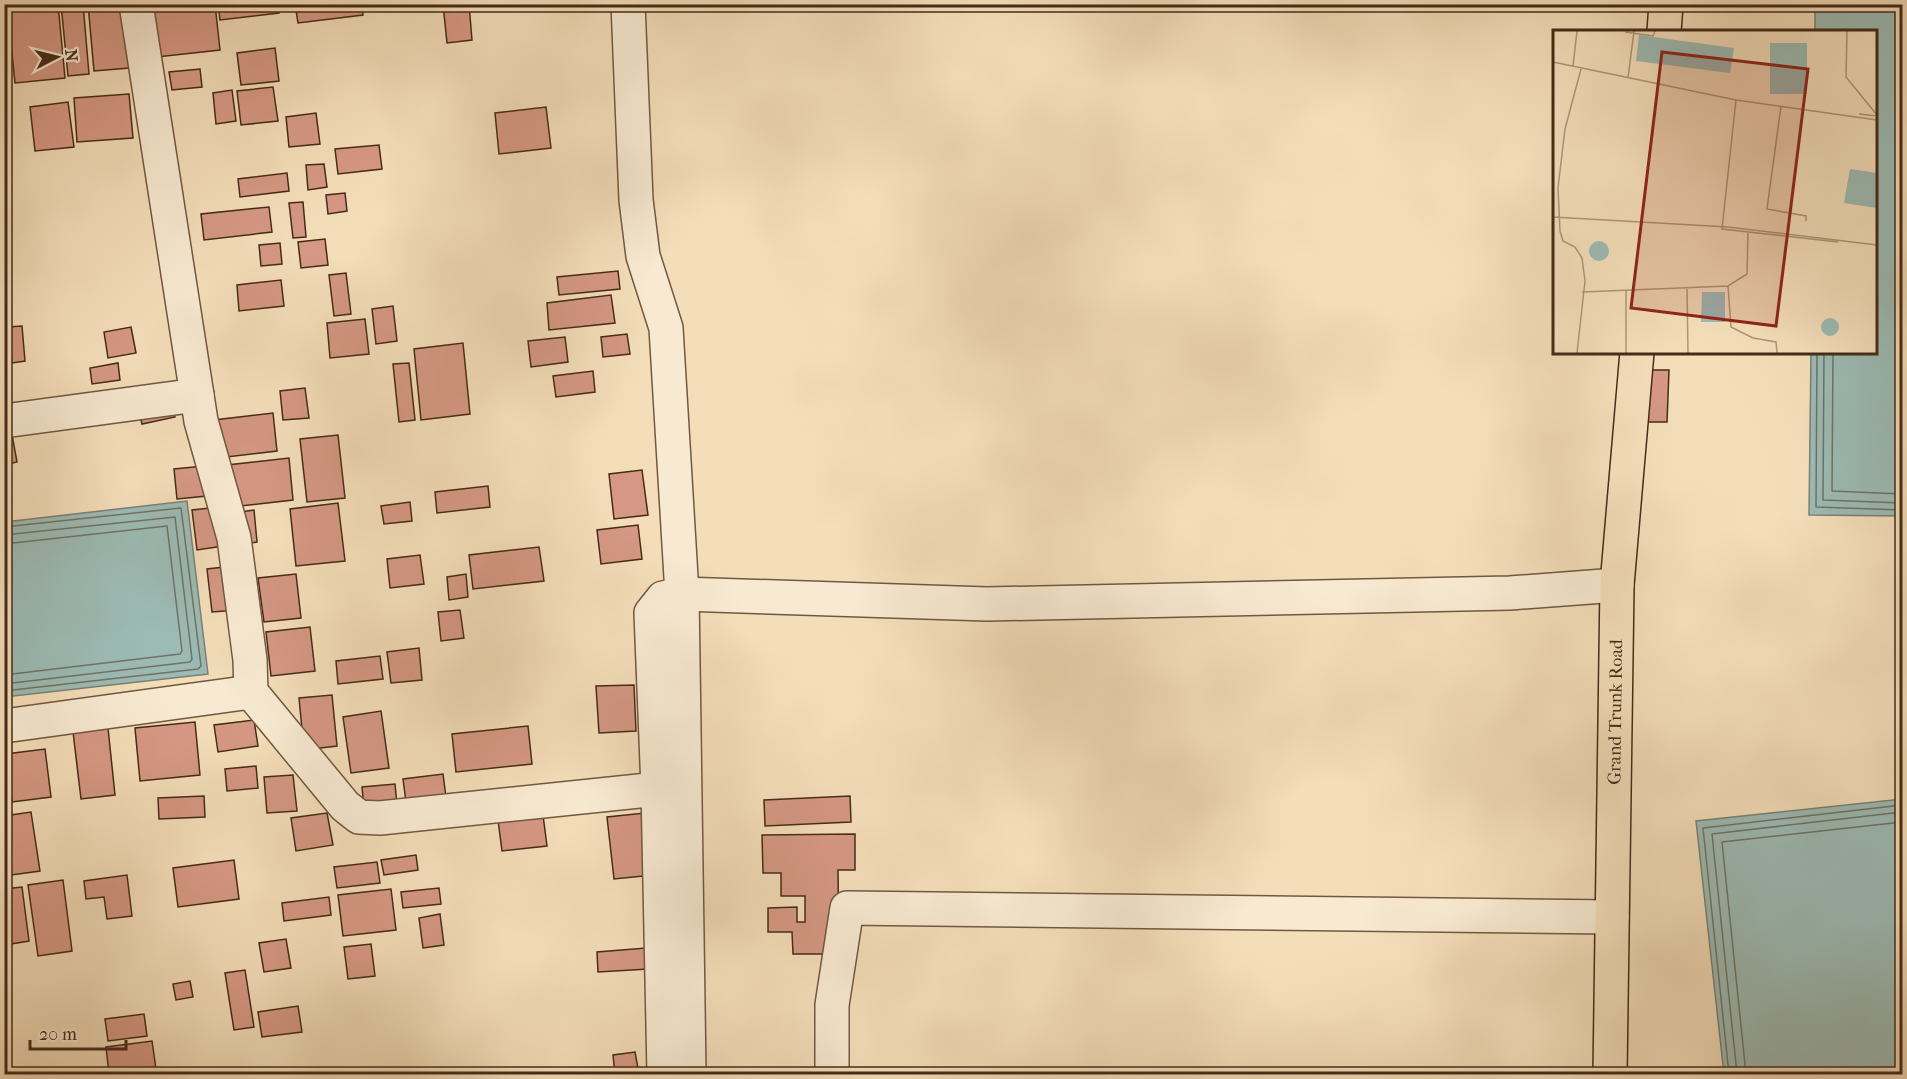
<svg xmlns="http://www.w3.org/2000/svg" width="1907" height="1079" font-family="'IM FELL French Canon',serif">
<style>
.water{fill:#9cbbb5;stroke:#798176;stroke-width:1.5}
.lines{fill:none;stroke-linecap:round;stroke-linejoin:round}
.shore{stroke:#707366;stroke-width:1.5}
.building{fill:#d69884;stroke:#452b18;stroke-width:1.5}
.minor-casing{stroke:#715840;stroke-width:36}
.highway-casing{stroke:#452b18;stroke-width:36}
.minor{stroke:#f8ead2;stroke-width:33}
.highway{stroke:#f4deba;stroke-width:33}
.labels{text-anchor:middle;stroke-width:4.5;stroke-linejoin:round;paint-order:stroke}
.street-label{font-size:18px;fill:#452b18;stroke:#f8ead2}
.inset-road{fill:none;stroke:#ae9679;stroke-width:1.5}
.view{fill:#8f2418;fill-opacity:0.15;stroke:#8f2418;stroke-width:3}
.inset-edge{fill:none;stroke:#452b18;stroke-width:3}
</style>
<rect width="100%" height="100%" fill="#f4deba"/>
<filter id="stains"><feTurbulence type="fractalNoise" baseFrequency=".00333" numOctaves="4"/><feColorMatrix values="0 0 0 0 .2 0 0 0 0 .09 0 0 0 0 .02 0 0 0 .5 -.17"/></filter>
<radialGradient id="worn" r=".72"><stop offset=".6" stop-color="#630" stop-opacity="0"/><stop offset="1" stop-color="#630" stop-opacity=".3"/></radialGradient>
<g class="water">
<polygon points="1815,5 1902,5 1902,516 1809,515 1811,353 1876,352 1876,32 1815,31"/>
<polygon points="187,501 208,674 5,697 5,522"/>
<polygon points="1902,799 1902,1072 1879,1074 1724,1074 1696,821"/>
</g>
<g class="lines">
<g class="shore">
<polyline points="1817,352 1816,507 1902,510"/>
<polyline points="1824,352 1823,500 1902,503"/>
<polyline points="1833,352 1832,491 1902,494"/>
<polyline points="4,527 181,508 201,666 198,669 4,691"/>
<polyline points="4,535 175,517 192,659 190,662 4,684"/>
<polyline points="4,544 167,526 182,651 180,654 4,675"/>
<polyline points="1729,1074 1703,828 1902,805"/>
<polyline points="1737,1074 1712,834 1902,812"/>
<polyline points="1746,1074 1722,842 1902,822"/>
</g>
</g>
<g class="building">
<polygon points="7,4 58,4 65,78 15,83"/>
<polygon points="61,4 83,4 89,74 68,76"/>
<polygon points="88,4 124,4 129,68 94,71"/>
<polygon points="215,4 220,50 157,57 151,5"/>
<polygon points="218,4 278,4 279,13 220,20"/>
<polygon points="295,4 362,4 363,15 298,23"/>
<polygon points="443,4 469,4 472,40 447,43"/>
<polygon points="4,31 10,78 4,78"/>
<polygon points="275,48 279,81 241,85 237,53"/>
<polygon points="200,69 202,87 172,90 169,72"/>
<polygon points="273,87 278,121 241,125 237,91"/>
<polygon points="232,90 236,121 216,124 213,93"/>
<polygon points="129,94 133,138 77,142 74,98"/>
<polygon points="68,102 74,147 35,151 30,107"/>
<polygon points="546,107 551,148 499,154 495,113"/>
<polygon points="316,113 320,144 289,147 286,117"/>
<polygon points="379,145 382,169 338,174 335,149"/>
<polygon points="324,164 327,187 308,190 306,165"/>
<polygon points="287,173 289,191 240,197 238,179"/>
<polygon points="345,193 347,211 328,214 326,195"/>
<polygon points="303,202 306,237 293,238 289,203"/>
<polygon points="269,207 272,232 204,240 201,214"/>
<polygon points="325,239 328,265 301,268 298,242"/>
<polygon points="280,243 282,264 261,266 259,245"/>
<polygon points="618,271 620,289 559,295 557,277"/>
<polygon points="346,273 351,314 334,316 329,275"/>
<polygon points="281,280 284,306 239,311 237,285"/>
<polygon points="611,295 615,323 549,330 547,303"/>
<polygon points="393,306 397,341 376,344 372,309"/>
<polygon points="365,319 369,354 330,358 327,323"/>
<polygon points="22,326 25,361 12,363 8,327"/>
<polygon points="131,327 136,353 108,358 104,332"/>
<polygon points="627,334 630,354 603,357 601,337"/>
<polygon points="565,337 568,362 531,367 528,341"/>
<polygon points="463,343 470,414 421,420 414,349"/>
<polygon points="118,363 120,380 92,384 90,368"/>
<polygon points="409,363 415,420 399,422 393,364"/>
<polygon points="1647,370 1669,370 1667,422 1646,422"/>
<polygon points="593,371 595,392 556,397 553,376"/>
<polygon points="305,388 309,418 283,420 280,391"/>
<polygon points="172,399 175,417 142,424 138,406"/>
<polygon points="273,413 277,451 218,458 214,420"/>
<polygon points="11,429 17,462 4,465 4,430"/>
<polygon points="338,435 345,498 307,502 300,439"/>
<polygon points="289,458 293,500 232,507 227,465"/>
<polygon points="204,466 207,496 177,499 174,469"/>
<polygon points="642,470 648,515 614,519 609,474"/>
<polygon points="488,486 490,507 437,513 435,492"/>
<polygon points="410,502 412,521 384,524 381,506"/>
<polygon points="338,503 345,561 296,566 290,509"/>
<polygon points="219,507 223,546 197,550 192,510"/>
<polygon points="254,510 257,542 243,544 240,512"/>
<polygon points="638,525 642,559 601,564 597,530"/>
<polygon points="539,547 544,581 473,589 469,555"/>
<polygon points="420,555 424,584 390,588 387,559"/>
<polygon points="233,566 238,610 212,612 207,569"/>
<polygon points="296,574 301,618 264,622 258,578"/>
<polygon points="466,574 468,597 449,600 447,577"/>
<polygon points="460,610 464,638 441,641 438,612"/>
<polygon points="310,627 315,671 271,676 266,632"/>
<polygon points="419,648 422,680 391,683 387,652"/>
<polygon points="380,656 383,679 338,684 336,661"/>
<polygon points="634,685 636,731 599,733 596,686"/>
<polygon points="332,695 337,746 304,750 299,698"/>
<polygon points="381,711 389,768 351,773 343,717"/>
<polygon points="254,720 258,746 218,752 214,725"/>
<polygon points="195,722 200,775 140,781 135,728"/>
<polygon points="528,726 532,764 456,772 452,734"/>
<polygon points="108,728 115,795 81,799 73,732"/>
<polygon points="45,749 51,797 12,802 6,754"/>
<polygon points="256,766 258,788 227,791 225,769"/>
<polygon points="443,774 446,797 406,802 403,779"/>
<polygon points="293,775 297,811 267,813 264,777"/>
<polygon points="395,784 397,805 364,808 362,787"/>
<polygon points="204,796 205,817 159,819 158,798"/>
<polygon points="850,796 851,822 765,826 764,800"/>
<polygon points="31,812 40,871 4,876 4,816"/>
<polygon points="327,813 333,845 296,851 291,818"/>
<polygon points="645,813 653,875 614,879 607,817"/>
<polygon points="543,815 547,846 502,851 498,820"/>
<polygon points="855,834 855,870 838,870 839,954 793,954 792,932 768,932 768,908 797,907 797,922 805,922 805,896 781,896 781,873 763,873 762,835"/>
<polygon points="416,855 418,870 384,875 381,860"/>
<polygon points="234,860 239,899 178,907 173,868"/>
<polygon points="377,862 380,883 337,888 334,867"/>
<polygon points="127,875 132,916 107,919 104,897 86,899 84,881"/>
<polygon points="63,880 72,951 38,956 28,885"/>
<polygon points="22,887 29,941 4,945 4,889"/>
<polygon points="439,888 441,904 403,908 401,892"/>
<polygon points="391,889 396,930 343,936 338,895"/>
<polygon points="329,897 331,915 284,921 282,903"/>
<polygon points="440,914 444,945 423,948 419,918"/>
<polygon points="286,939 291,968 264,972 259,943"/>
<polygon points="371,944 375,976 348,979 344,947"/>
<polygon points="646,948 648,969 598,972 597,952"/>
<polygon points="245,970 254,1027 234,1030 225,973"/>
<polygon points="190,981 193,997 176,1000 173,984"/>
<polygon points="298,1006 302,1032 262,1037 258,1012"/>
<polygon points="144,1014 147,1036 108,1041 105,1019"/>
<polygon points="152,1041 156,1069 109,1074 106,1047"/>
<polygon points="635,1052 639,1074 615,1074 613,1055"/>
</g>
<g class="lines">
<g class="minor-casing">
<g id="minor">
<polyline points="136,4 201,421 234,538 250,660 251,692 345,806 359,817 380,818 658,789"/>
<polyline points="628,4 636,200 643,256 666,328 682,594 689,1074"/>
<polyline points="4,421 197,395"/>
<polyline points="4,726 251,692"/>
<polyline points="664,1074 658,789 651,613 663,598 682,594 987,604 1510,593 1617,585"/>
<polyline points="832,1074 832,1005 847,908 1612,917"/>
</g>
</g>
<g class="highway-casing">
<g id="highway">
<polyline points="1664,32 1666,4"/>
<path id="s1" d="M 1610,1074 L 1617,585 L 1637,352"/>
</g>
</g>
<use href="#minor" class="minor"/>
<use href="#highway" class="highway"/>
</g>
<g class="labels">
<g class="street-label">
<text dy="6" stroke="none"><textPath href="#s1" startOffset="362">Grand Trunk Road</textPath></text>
</g>
</g>
<g transform="translate(1553 30)">
<rect width="324" height="324" fill="#f4deba"/>
<path d="M 86,5 L 181,18 L 177,43 L 83,31 ZM 217,13 L 254,13 L 254,64 L 217,64 ZM 297,139 L 324,143 L 324,178 L 291,173 ZM36 221a10 10 0 1 1 20 0a10 10 0 1 1-20 0ZM 149,262 L 172,262 L 172,292 L 148,292 ZM268 297a9 9 0 1 1 18 0a9 9 0 1 1-18 0Z" fill="#9cbbb5"/>
<path class="inset-road" d="M 294,1 L 293,47 L 324,85M 72,2 L 100,6 L 102,1M 0,32 L 183,70 L 324,90M 20,36 L 24,1M 75,48 L 81,1M 183,70 L 169,199 L 285,212M 228,76 L 214,179 L 253,186 L 253,191M 306,84 L 324,86M 0,187 L 175,197 L 324,215M 175,256 L 178,297 L 200,308 L 223,312 L 224,323M 134,259 L 135,323M 29,262 L 175,256 L 194,244 L 195,203M 24,323 L 32,251 L 29,228 L 22,217 L 10,211 L 7,201 L 5,158 L 12,99 L 28,39M 73,323 L 73,260"/>
<path class="view" d="M 109,22 L 255,39 L 223,296 L 78,278 Z"/>
<rect width="324" height="324" class="inset-edge"/>
</g>
<rect width="1907" height="1079" fill="none" stroke="#f4deba" stroke-width="24"/>
<rect x="6" y="6" width="1895" height="1067" fill="none" stroke="#452b18" stroke-width="3"/>
<rect x="12" y="12" width="1883" height="1055" fill="none" stroke="#452b18" stroke-width="1.5"/>
<g transform="translate(57 57) rotate(83)" stroke="#f8ead2" stroke-width="4.5" paint-order="stroke">
<path d="M0-4.5L10 22L0 15L-10 22Z" fill="#452b18"/>
<text y="-9" font-size="16" font-weight="bold" text-anchor="middle" fill="#452b18">N</text>
</g>
<path d="M30 1040v9h96v-9" fill="none" stroke="#452b18" stroke-width="3"/>
<text x="39" y="1040" font-size="18" fill="#452b18" stroke="#f8ead2" stroke-width="4.5" paint-order="stroke">20 m</text>
<rect width="100%" height="100%" filter="url(#stains)"/>
<rect width="100%" height="100%" fill="url(#worn)"/>
</svg>
